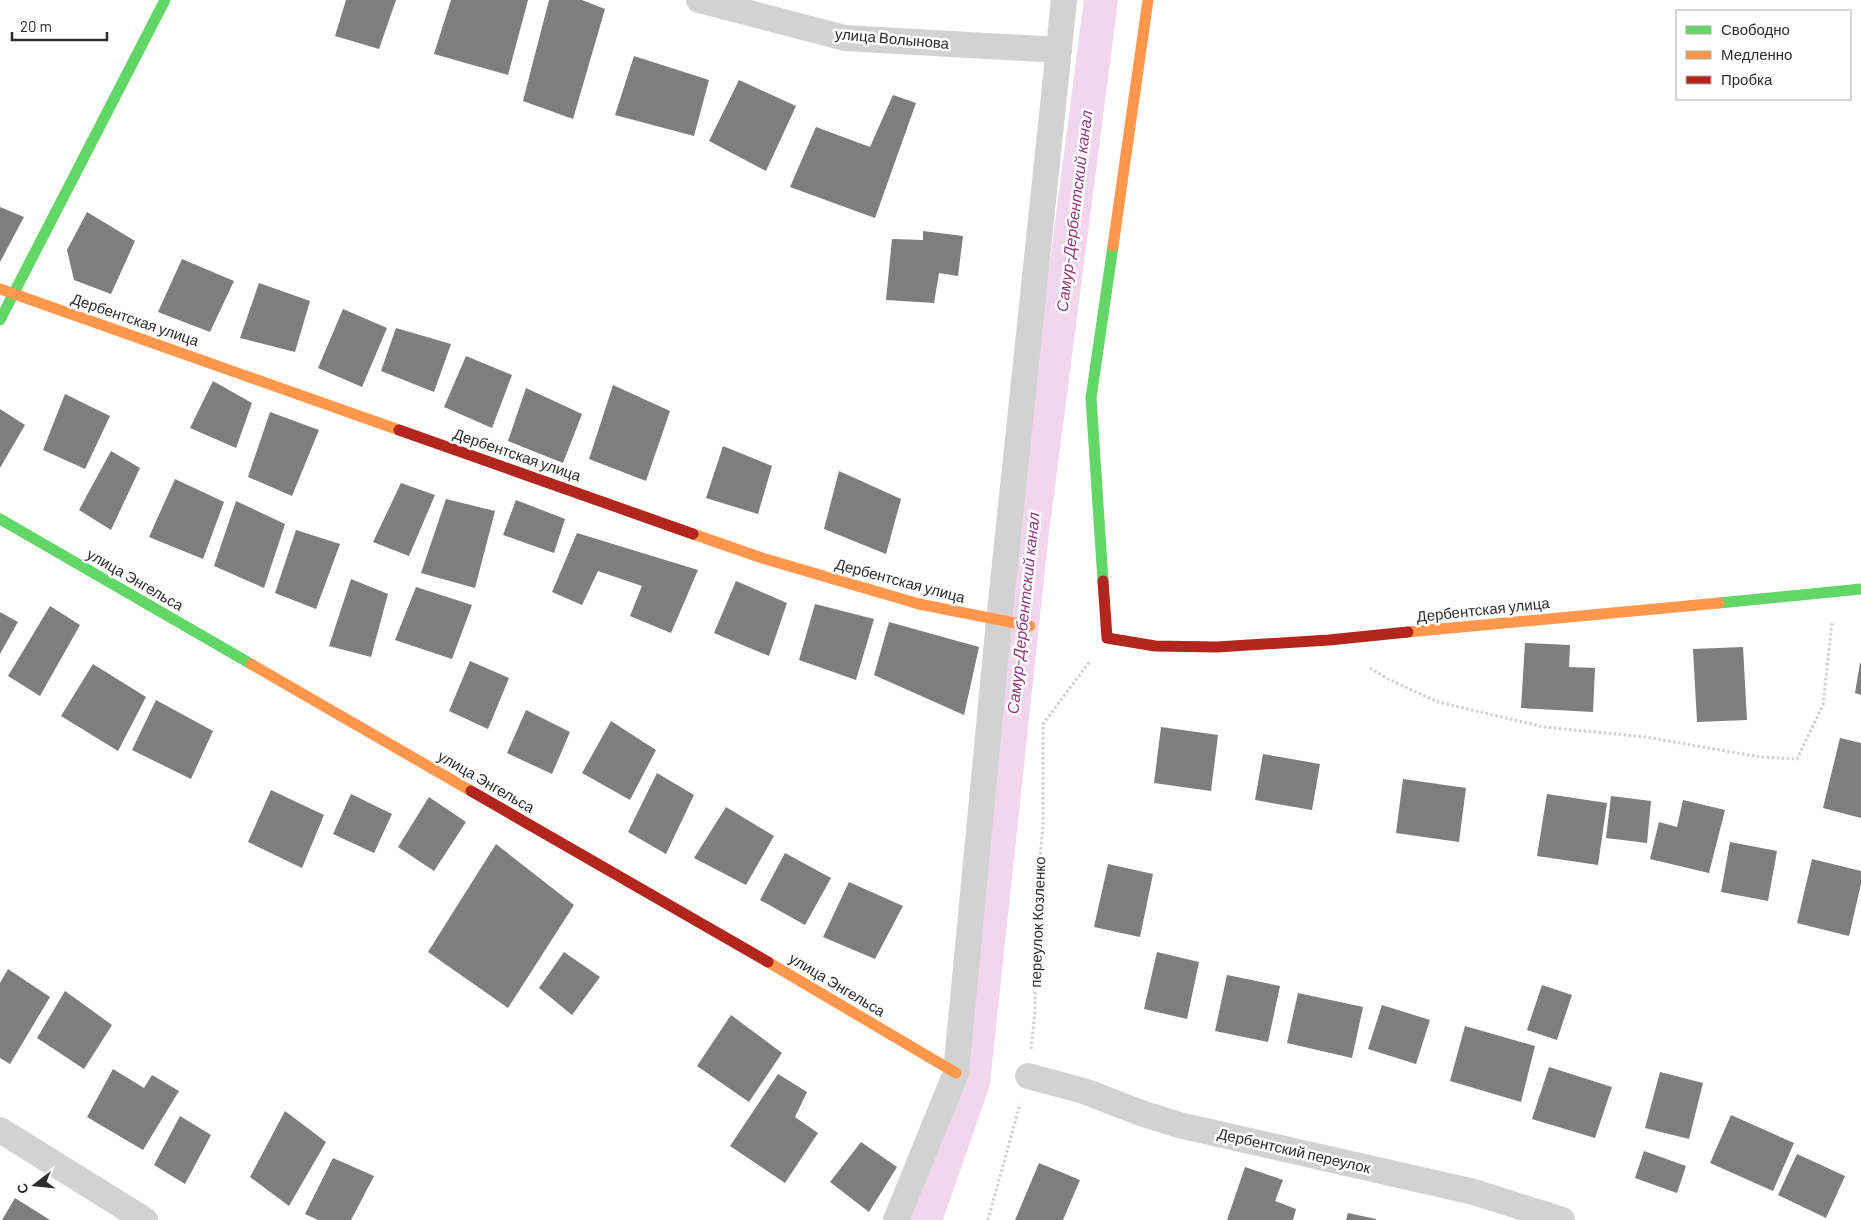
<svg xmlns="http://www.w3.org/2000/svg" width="1861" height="1220" font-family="Barlow,sans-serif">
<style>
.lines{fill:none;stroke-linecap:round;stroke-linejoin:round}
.canal{stroke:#f2d6ec;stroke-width:34}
.building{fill:#7e7e7e}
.path{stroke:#d0d0d0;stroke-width:3;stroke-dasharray:2.5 2.5;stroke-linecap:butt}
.street{stroke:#d2d2d2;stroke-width:26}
.fast{stroke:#63d668;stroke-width:11}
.slow{stroke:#ff974d;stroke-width:11}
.jam{stroke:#b3261e;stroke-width:11}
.labels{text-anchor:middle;stroke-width:5;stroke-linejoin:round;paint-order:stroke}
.street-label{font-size:15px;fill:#2d2d2d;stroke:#fff}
.water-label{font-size:16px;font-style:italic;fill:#903a7e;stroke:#fff}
</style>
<rect width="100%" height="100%" fill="#fff"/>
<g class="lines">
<polyline class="canal" points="925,1220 973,1082 1031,540 1101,0"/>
</g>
<g class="building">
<polygon points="346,0 396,0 379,49 335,36"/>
<polygon points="451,0 528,0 508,75 434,54"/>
<polygon points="549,0 582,0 605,9 573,119 523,101"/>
<polygon points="634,56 709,80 694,136 615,115"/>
<polygon points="739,80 796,106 766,171 709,141"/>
<polygon points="893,95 916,103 875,218 790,187 816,127 870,147"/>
<polygon points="0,207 24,217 0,262"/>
<polygon points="87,212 135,241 111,294 74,280 67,250"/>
<polygon points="923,231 963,236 958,276 939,273 934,303 886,300 892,239 923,240"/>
<polygon points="182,259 234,281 210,332 158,312"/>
<polygon points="259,283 310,301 295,352 240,338"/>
<polygon points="343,309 387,328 362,387 318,368"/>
<polygon points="396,328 451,344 434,392 381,371"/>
<polygon points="466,356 512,375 492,428 444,407"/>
<polygon points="213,381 252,403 236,448 190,428"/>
<polygon points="613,385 670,411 646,481 589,459"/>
<polygon points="526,388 582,414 563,463 508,441"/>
<polygon points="65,394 110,416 85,469 43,450"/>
<polygon points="0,409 25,425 0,468"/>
<polygon points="270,412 319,430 292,496 248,477"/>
<polygon points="723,446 772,466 758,514 706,498"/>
<polygon points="111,451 140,468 111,530 79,510"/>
<polygon points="839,471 901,499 886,554 824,529"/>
<polygon points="175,479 224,502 203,559 149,537"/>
<polygon points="401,483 435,495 409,556 373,542"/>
<polygon points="446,499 495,511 475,588 421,573"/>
<polygon points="516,500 565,519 554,553 503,535"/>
<polygon points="236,501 285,524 264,588 214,566"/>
<polygon points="296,530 340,544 316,609 275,593"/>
<polygon points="577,533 698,570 671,633 630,616 642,586 598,571 582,605 552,592"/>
<polygon points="351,579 388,594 371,657 329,646"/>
<polygon points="736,581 787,603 769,656 714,633"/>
<polygon points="416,587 472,605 452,659 395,640"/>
<polygon points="815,604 874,619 856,680 799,660"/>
<polygon points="50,606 80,625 40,696 8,676"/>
<polygon points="0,612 18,622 0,654"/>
<polygon points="889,622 979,647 964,715 874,675"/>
<polygon points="1525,643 1570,645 1569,667 1595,668 1593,712 1521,708"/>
<polygon points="1743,647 1747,720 1697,722 1693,649"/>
<polygon points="470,661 509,678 488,729 449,711"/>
<polygon points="1860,663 1861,663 1861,695 1855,693"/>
<polygon points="93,664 146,697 118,751 61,716"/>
<polygon points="156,700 213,731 191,779 132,750"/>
<polygon points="526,710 570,732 552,774 507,753"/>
<polygon points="611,721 656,750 630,800 582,773"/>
<polygon points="1161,727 1218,735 1211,791 1154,783"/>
<polygon points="1840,738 1861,743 1861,818 1823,808"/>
<polygon points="1263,754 1320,764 1312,810 1255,800"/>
<polygon points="657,773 694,795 666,854 628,832"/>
<polygon points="1403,779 1466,788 1459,842 1396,833"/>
<polygon points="271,790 324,815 302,868 248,842"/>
<polygon points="351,794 392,814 374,853 333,834"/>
<polygon points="1547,794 1607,803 1598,865 1537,856"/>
<polygon points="1611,796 1651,801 1647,843 1606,838"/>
<polygon points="429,797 466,822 434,871 398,847"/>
<polygon points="1683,800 1725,810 1709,873 1650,859 1659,822 1677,827"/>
<polygon points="726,807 774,836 746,885 694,858"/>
<polygon points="1730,842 1777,851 1768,901 1721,892"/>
<polygon points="496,844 574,905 508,1008 428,952"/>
<polygon points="785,853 831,878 805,925 760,900"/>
<polygon points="1812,859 1861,871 1861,884 1849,936 1797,923"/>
<polygon points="1108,864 1153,874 1140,937 1094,927"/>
<polygon points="849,882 903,906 875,959 823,937"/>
<polygon points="564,952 600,977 572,1015 539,988"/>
<polygon points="1157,952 1199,962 1187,1019 1144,1009"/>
<polygon points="8,969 50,997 10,1064 0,1058 0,983"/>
<polygon points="1227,975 1280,986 1268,1042 1215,1031"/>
<polygon points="1542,985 1572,995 1557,1040 1527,1030"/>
<polygon points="65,991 112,1025 84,1069 37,1038"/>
<polygon points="1298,993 1363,1007 1352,1058 1287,1043"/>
<polygon points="1382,1005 1430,1020 1416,1064 1368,1049"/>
<polygon points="731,1015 782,1053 749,1102 697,1066"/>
<polygon points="1465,1026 1535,1046 1521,1102 1450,1081"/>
<polygon points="1549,1067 1612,1087 1595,1138 1532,1119"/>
<polygon points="113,1069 144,1088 152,1075 179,1091 143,1150 87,1117"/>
<polygon points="1660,1072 1703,1083 1689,1139 1645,1128"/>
<polygon points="778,1074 807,1092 795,1117 818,1133 785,1183 730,1146"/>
<polygon points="285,1111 326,1142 289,1206 250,1177"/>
<polygon points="1731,1115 1794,1143 1773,1191 1710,1163"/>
<polygon points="180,1116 211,1135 185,1184 154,1165"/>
<polygon points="861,1142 897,1167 869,1212 830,1182"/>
<polygon points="1644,1151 1686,1166 1677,1193 1635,1178"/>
<polygon points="1797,1154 1845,1176 1826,1218 1778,1195"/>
<polygon points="333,1158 374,1176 351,1220 318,1220 305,1214"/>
<polygon points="1039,1163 1080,1180 1063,1220 1015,1220"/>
<polygon points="1245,1167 1283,1180 1275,1201 1296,1209 1293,1220 1227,1220"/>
<polygon points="15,1198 50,1220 2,1220"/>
<polygon points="1348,1213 1376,1219 1376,1220 1346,1220"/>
</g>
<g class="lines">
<g class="path">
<polyline points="1370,668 1388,679 1438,702 1544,727 1646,737 1760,757 1797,759 1823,705 1832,622"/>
<polyline points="1031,1049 1035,1010 1036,909 1043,824 1043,724 1090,661"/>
<polyline points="988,1220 1020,1104"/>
</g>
<g class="street">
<polyline points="699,0 845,38 1059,50"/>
<polyline points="1028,1076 1084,1091 1141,1113 1179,1125 1474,1192 1562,1220"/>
<polyline points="0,1130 145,1220"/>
<polyline points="896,1220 956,1073 999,621 1064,0"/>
</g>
<g class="fast">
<polyline points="0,320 165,0"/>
<polyline points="0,519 251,664"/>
<polyline points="1103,581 1091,398 1113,246"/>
<polyline points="1719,603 1861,589"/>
</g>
<g class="slow">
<polyline points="1113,246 1148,0"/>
<polyline points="0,289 399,430"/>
<polyline points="693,534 762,558 919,604 1030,626"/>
<polyline points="1408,632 1719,603"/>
<polyline points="251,664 471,791"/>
<polyline points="768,962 956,1073"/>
</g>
<g class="jam">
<polyline points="399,430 693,534"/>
<polyline points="1103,581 1107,638 1155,646 1217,647 1329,640 1408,632"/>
<polyline points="471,791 768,962"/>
</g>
</g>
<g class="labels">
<g class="street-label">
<text transform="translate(892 39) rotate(5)" y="5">улица Волынова</text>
<text transform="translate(135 320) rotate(19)" y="5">Дербентская улица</text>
<text transform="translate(517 455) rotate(19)" y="5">Дербентская улица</text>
<text transform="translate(135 580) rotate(30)" y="5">улица Энгельса</text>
<text transform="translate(900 581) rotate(15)" y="5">Дербентская улица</text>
<text transform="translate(1483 610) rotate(-6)" y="5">Дербентская улица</text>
<text transform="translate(486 782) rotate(30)" y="5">улица Энгельса</text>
<text transform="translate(1038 922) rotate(-88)" y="5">переулок Козленко</text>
<text transform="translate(837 985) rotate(31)" y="5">улица Энгельса</text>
<text transform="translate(1294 1151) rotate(13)" y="5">Дербентский переулок</text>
</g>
<g class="water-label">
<text transform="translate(1074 211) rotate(-83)" y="6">Самур-Дербентский канал</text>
<text transform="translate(1023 613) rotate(-84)" y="6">Самур-Дербентский канал</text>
</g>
</g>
<rect x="1676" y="10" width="175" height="90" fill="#ffffff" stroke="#ababab"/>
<rect x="1686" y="26" width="25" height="8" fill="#63d668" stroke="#ababab"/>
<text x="1721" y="35" font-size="15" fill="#2d2d2d">Свободно</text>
<rect x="1686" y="51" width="25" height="8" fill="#ff974d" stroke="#ababab"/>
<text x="1721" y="60" font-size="15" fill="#2d2d2d">Медленно</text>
<rect x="1686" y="76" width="25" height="8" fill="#b3261e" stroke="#ababab"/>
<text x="1721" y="85" font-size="15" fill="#2d2d2d">Пробка</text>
<g transform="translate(35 1185) rotate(254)" stroke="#ffffff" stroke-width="4" paint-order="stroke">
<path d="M0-4L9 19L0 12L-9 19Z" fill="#2d2d2d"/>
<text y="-8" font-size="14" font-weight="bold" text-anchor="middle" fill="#2d2d2d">С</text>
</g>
<path d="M12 32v8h95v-8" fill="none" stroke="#2d2d2d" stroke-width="2.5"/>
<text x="20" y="32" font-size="15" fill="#2d2d2d" stroke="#ffffff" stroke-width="4" paint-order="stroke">20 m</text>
</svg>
